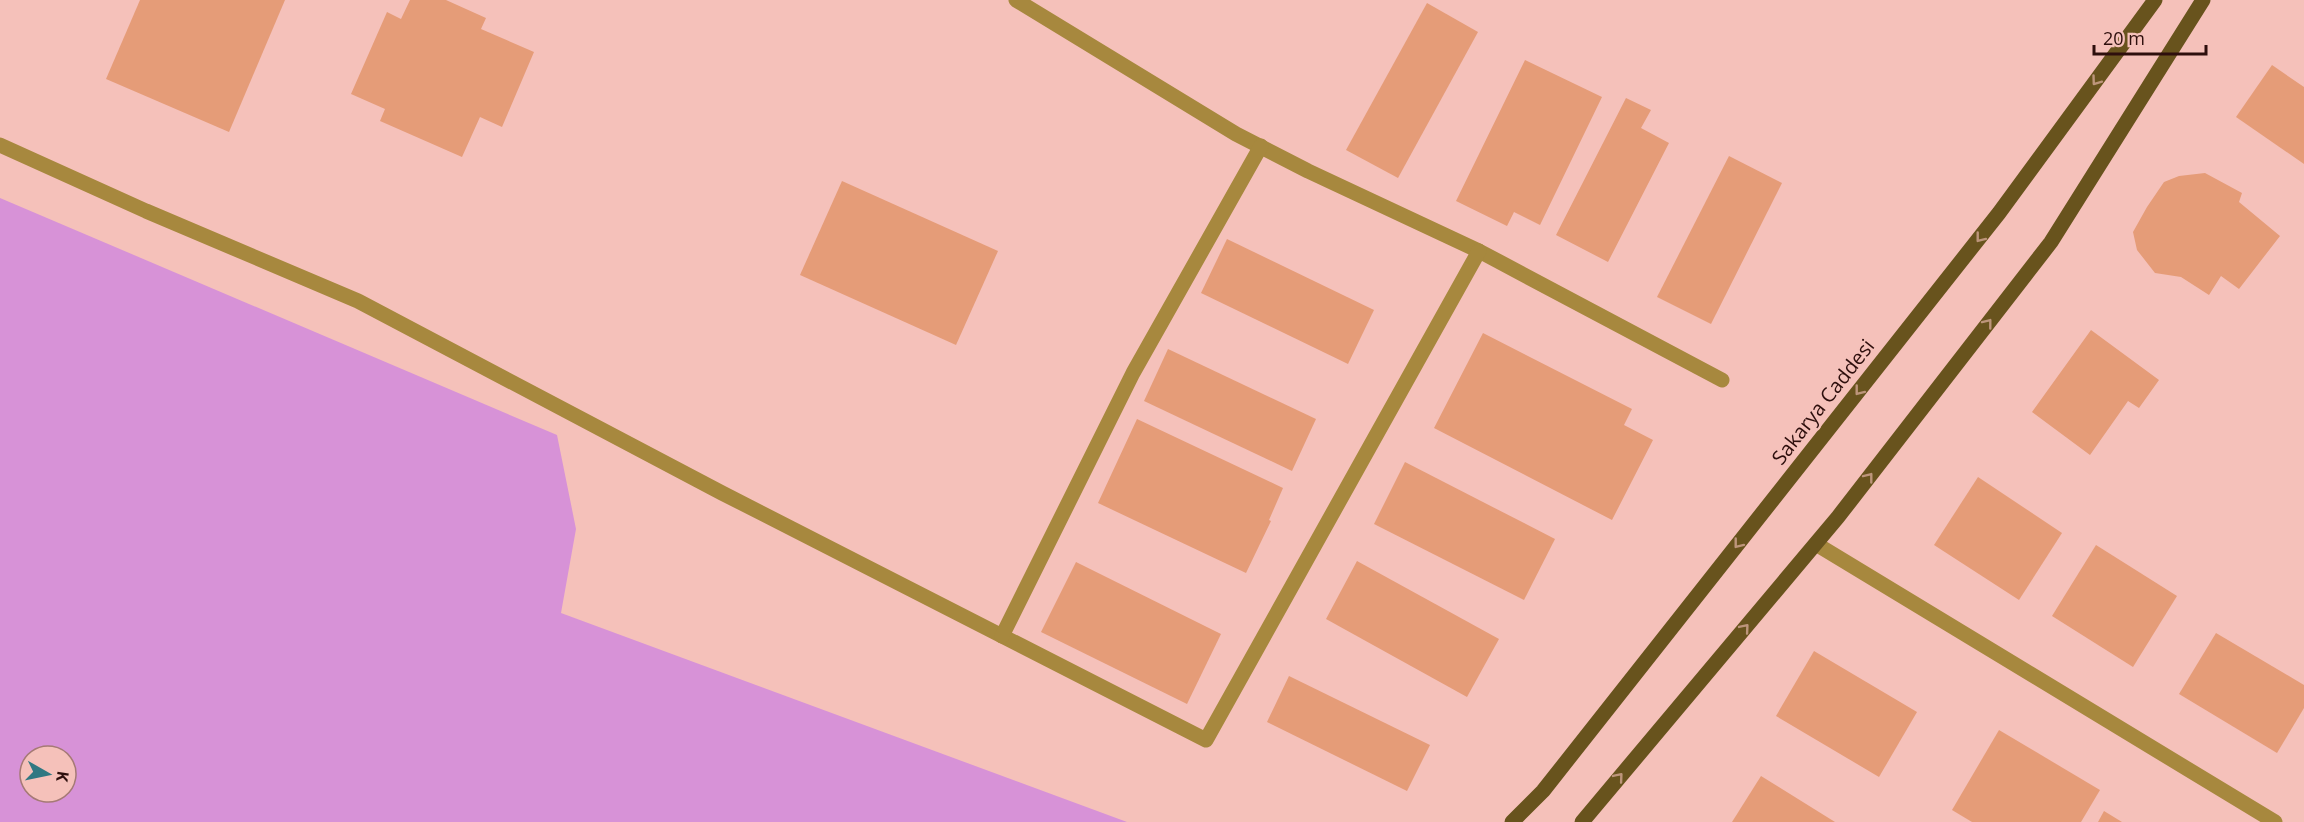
<svg xmlns="http://www.w3.org/2000/svg" width="2304" height="822" font-family="'Open Sans',sans-serif">
<style>
.green{fill:#d792d7;fill-rule:evenodd}
.building{fill:#e59c78}
.lines{fill:none;stroke-linecap:round;stroke-linejoin:round}
.minor{stroke:#a7883e;stroke-width:15}
.major{stroke:#68531d;stroke-width:15}
.oneway{stroke:#bd957b}
.labels{text-anchor:middle;stroke-width:4.5;stroke-linejoin:round;paint-order:stroke}
.street-label{font-size:20px;fill:#2e0f0d;stroke:#f5c1ba}
</style>
<rect width="100%" height="100%" fill="#f5c1ba"/>
<path class="green" d="M 0,198 L 557,435 L 576,529 L 561,613 L 1127,822 L 0,822 ZM 30,756 L 66,756 L 66,792 L 30,792 Z"/>
<g class="building">
<polygon points="140,0 285,0 229,132 106,79"/>
<polygon points="410,0 446,0 486,18 481,29 534,52 502,127 480,117 462,157 380,121 385,109 351,94 387,12 401,19"/>
<polygon points="1427,3 1478,32 1398,178 1346,150"/>
<polygon points="1525,60 1602,97 1540,225 1514,212 1507,226 1456,201"/>
<polygon points="2272,65 2304,87 2304,164 2236,117"/>
<polygon points="1626,98 1651,110 1641,128 1669,143 1608,262 1556,235"/>
<polygon points="1729,156 1782,183 1711,324 1657,297"/>
<polygon points="2205,173 2242,193 2239,202 2280,236 2239,289 2221,276 2209,295 2181,277 2155,273 2137,250 2133,232 2147,207 2164,182 2179,176"/>
<polygon points="842,181 998,251 956,345 800,275"/>
<polygon points="1227,239 1374,310 1348,364 1201,293"/>
<polygon points="2091,330 2159,380 2139,408 2128,401 2090,455 2032,412"/>
<polygon points="1483,333 1632,409 1624,425 1653,440 1612,520 1434,428"/>
<polygon points="1168,349 1316,419 1292,471 1144,401"/>
<polygon points="1137,419 1283,488 1269,520 1271,521 1246,573 1098,503"/>
<polygon points="1405,462 1555,539 1524,600 1374,524"/>
<polygon points="1978,477 2062,533 2019,600 1934,545"/>
<polygon points="2096,545 2177,596 2133,667 2052,616"/>
<polygon points="1357,561 1499,639 1467,697 1326,619"/>
<polygon points="1076,562 1221,634 1187,704 1041,632"/>
<polygon points="2216,633 2304,685 2304,708 2277,753 2179,694"/>
<polygon points="1814,651 1917,712 1879,777 1776,716"/>
<polygon points="1289,676 1430,745 1407,791 1267,722"/>
<polygon points="1999,730 2100,790 2081,822 1972,822 1952,810"/>
<polygon points="1761,776 1835,822 1732,822"/>
<polygon points="2104,811 2122,822 2098,822"/>
</g>
<g class="lines">
<g class="minor">
<polyline points="1016,0 1236,134 1308,171 1479,251 1722,380"/>
<polyline points="0,145 146,211 358,301 722,493 1206,740 1479,251"/>
<polyline points="1816,544 2275,822"/>
<polyline points="1002,636 1133,373 1261,146"/>
</g>
<g class="major">
<polyline points="1512,822 1543,791 1999,213 2155,0"/>
<polyline points="1582,822 1838,517 2051,242 2203,0"/>
</g>
</g>
<defs><path id="oneway-chevron" d="M-2-3.5L2.5 0L-2 3.5" fill="none" stroke-width="1.6" stroke-linecap="round" stroke-linejoin="round" transform="scale(1.5)"/></defs>
<g class="oneway">
<use href="#oneway-chevron" transform="translate(2096 81) rotate(126)"/>
<use href="#oneway-chevron" transform="translate(1980 238) rotate(128)"/>
<use href="#oneway-chevron" transform="translate(1988 323) rotate(-52)"/>
<use href="#oneway-chevron" transform="translate(1859 391) rotate(128)"/>
<use href="#oneway-chevron" transform="translate(1869 477) rotate(-52)"/>
<use href="#oneway-chevron" transform="translate(1738 544) rotate(128)"/>
<use href="#oneway-chevron" transform="translate(1745 628) rotate(-50)"/>
<use href="#oneway-chevron" transform="translate(1619 777) rotate(-50)"/>
</g>
<g class="labels">
<g class="street-label">
<text transform="translate(1823 402) rotate(-52)" y="7">Sakarya Caddesi</text>
</g>
</g>
<g transform="translate(48 774) rotate(99)"><circle r="28" fill="#f5c1ba" stroke="#a57a75" stroke-width="1.5"/>
<path d="M0-4.5L10 22L0 15L-10 22Z" fill="#307882"/>
<text y="-9" font-size="16" font-weight="bold" text-anchor="middle" fill="#2e0f0d">K</text>
</g>
<path d="M2094 45v9h112v-9" fill="none" stroke="#2e0f0d" stroke-width="3"/>
<text x="2103" y="45" font-size="18" fill="#2e0f0d" stroke="#f5c1ba" stroke-width="4.5" paint-order="stroke">20 m</text>
</svg>
